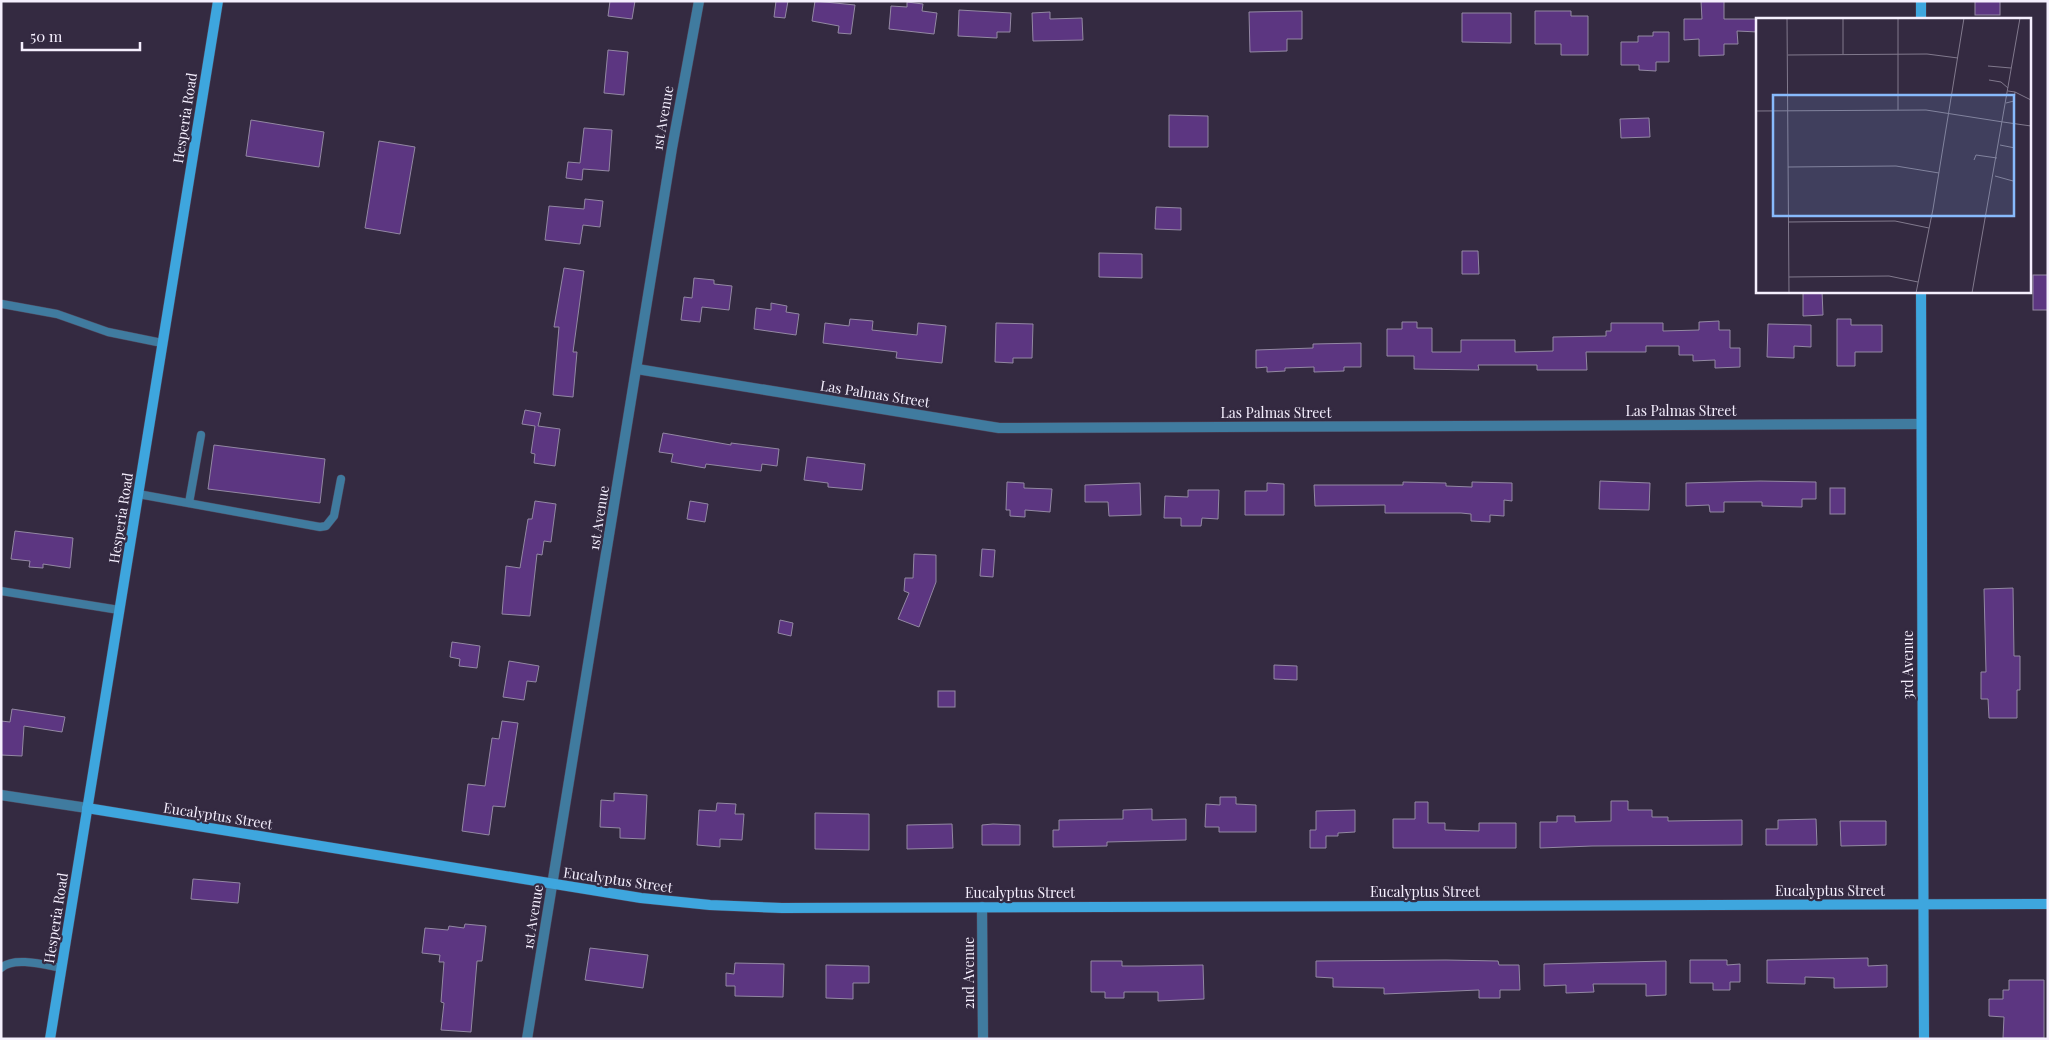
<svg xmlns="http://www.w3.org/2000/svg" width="2049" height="1040" font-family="'Playfair Display',serif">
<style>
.building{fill:#5c3681;stroke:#9388a3}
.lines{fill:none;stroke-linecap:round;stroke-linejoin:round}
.lane-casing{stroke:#4f465b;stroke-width:9}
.street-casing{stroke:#4f465b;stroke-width:11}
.secondary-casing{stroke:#4f465b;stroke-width:11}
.lane{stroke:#407b9f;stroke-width:8}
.street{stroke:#407b9f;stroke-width:10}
.secondary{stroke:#3ea6de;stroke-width:10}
.labels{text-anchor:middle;stroke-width:4.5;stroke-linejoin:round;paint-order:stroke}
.street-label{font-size:14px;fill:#f5effe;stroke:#342a41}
.inset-road{fill:none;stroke:#81798d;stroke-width:1}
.view{fill:#88bafc;fill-opacity:0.15;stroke:#88bafc;stroke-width:2.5}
.inset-edge{fill:none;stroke:#f5effe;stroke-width:2.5}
</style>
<rect width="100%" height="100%" fill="#342a41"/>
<g class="building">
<polygon points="610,1 635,1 632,19 608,16"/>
<polygon points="776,1 788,1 785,18 774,17"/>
<polygon points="815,1 855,5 851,34 838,33 839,26 812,21"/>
<polygon points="1701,1 1724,1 1724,19 1758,19 1758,32 1737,31 1738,44 1724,44 1724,55 1699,56 1699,39 1684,40 1684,19 1702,19"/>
<rect x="1975" y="1" width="25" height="14"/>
<polygon points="907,2 923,4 922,11 937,13 934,34 889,29 891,6 907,7"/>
<polygon points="959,10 1011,13 1010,32 997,32 997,38 958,36"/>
<polygon points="1302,11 1302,39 1287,39 1287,51 1250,52 1249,12"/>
<polygon points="1535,11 1571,11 1571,16 1588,16 1588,55 1561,55 1561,44 1535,44"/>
<polygon points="1050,12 1050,19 1082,18 1083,40 1033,41 1032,13"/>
<polygon points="1462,13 1511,13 1511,43 1462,42"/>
<polygon points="1653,32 1669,32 1669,62 1656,62 1656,71 1639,70 1639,65 1621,65 1621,42 1638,42 1638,36 1653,36"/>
<polygon points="608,50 628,52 624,95 604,93"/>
<polygon points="1169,115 1208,116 1208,147 1169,147"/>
<polygon points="1649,118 1650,137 1621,138 1620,119"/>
<polygon points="251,120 324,132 319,167 246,156"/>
<polygon points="584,128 612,130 609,171 583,169 582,180 566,178 568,162 580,163"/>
<polygon points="379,141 415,147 400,234 365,228"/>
<polygon points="585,199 603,201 600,227 583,225 580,244 545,240 549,206 584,209"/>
<polygon points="1156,207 1181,208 1181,230 1155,229"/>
<polygon points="1462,251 1478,251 1479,274 1462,274"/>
<polygon points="1099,253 1142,254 1142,278 1099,277"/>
<polygon points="564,268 584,271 573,352 577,352 573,397 553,395 559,327 554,327"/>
<rect x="2033" y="275" width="15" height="35"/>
<polygon points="694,278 714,280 714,284 732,286 729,310 702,307 700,322 681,320 684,297 692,298"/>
<polygon points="1803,291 1822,291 1823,315 1803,316"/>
<polygon points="771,303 787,306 786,312 799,314 796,335 754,329 756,308 771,310"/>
<polygon points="850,319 873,321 872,330 917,335 918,323 946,326 942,363 896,358 897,352 823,343 825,323 849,326"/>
<polygon points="1837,319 1851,319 1851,325 1882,325 1882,352 1855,352 1855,366 1837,366"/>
<polygon points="1719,321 1719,330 1730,330 1730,348 1740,348 1740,367 1715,368 1715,360 1693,361 1693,355 1679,355 1679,346 1646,346 1646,352 1586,352 1587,370 1537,370 1537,365 1478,365 1479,370 1414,369 1414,356 1387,356 1387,329 1402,329 1402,322 1417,322 1417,328 1432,328 1432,352 1461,352 1461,340 1515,340 1515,352 1553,351 1553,337 1606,336 1606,331 1611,331 1611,323 1663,323 1663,331 1699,330 1699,322"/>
<polygon points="996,323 1033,324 1032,358 1013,358 1013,363 995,362"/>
<polygon points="1768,324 1811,325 1811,347 1794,346 1794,358 1767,357"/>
<polygon points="1361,343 1361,367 1344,367 1344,371 1314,372 1314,367 1285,368 1285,371 1267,372 1267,367 1256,368 1256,350 1313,348 1313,344"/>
<polygon points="525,410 541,413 538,426 560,429 555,466 534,463 535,454 531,453 535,426 522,424"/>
<polygon points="663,433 731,445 731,443 779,449 777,466 762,464 761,471 706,464 705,468 671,462 673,454 659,452"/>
<polygon points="214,445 325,459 320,503 208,489"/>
<polygon points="807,457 865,464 862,490 828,487 828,483 804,480"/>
<polygon points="1600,481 1650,483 1649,510 1599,509"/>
<polygon points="1760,481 1816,482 1816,499 1802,499 1802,507 1762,506 1762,502 1724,502 1724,512 1710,512 1709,505 1686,506 1686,483"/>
<polygon points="1007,482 1024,483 1024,488 1052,489 1050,512 1025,510 1025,517 1010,516 1010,510 1006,510"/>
<polygon points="1403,482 1446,483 1446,486 1472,487 1472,482 1512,483 1512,501 1504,500 1504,516 1490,515 1490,522 1471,521 1471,514 1461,513 1385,513 1385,505 1315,506 1314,485 1403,485"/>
<polygon points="1140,483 1141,515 1109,516 1108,502 1085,502 1085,485"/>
<polygon points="1267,483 1284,484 1284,515 1245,515 1245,491 1267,491"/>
<rect x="1830" y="488" width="15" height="26"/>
<polygon points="1188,490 1219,490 1218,519 1202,518 1201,526 1181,526 1181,518 1164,518 1165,496 1188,497"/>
<polygon points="535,501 556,504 551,542 544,541 542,555 537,554 530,616 502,614 506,566 520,568 528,519 532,519"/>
<polygon points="690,501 708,504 705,522 687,519"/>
<polygon points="15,531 73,538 70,568 43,564 43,568 29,567 30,561 11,559"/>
<polygon points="982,549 995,550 993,577 980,576"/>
<polygon points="914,554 936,555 936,582 919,627 898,619 909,593 904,591 905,578 913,578"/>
<polygon points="2013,588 2014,656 2020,656 2020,690 2017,690 2017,718 1989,718 1988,699 1981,699 1981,672 1986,672 1984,589"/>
<polygon points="780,620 793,623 791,636 778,633"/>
<polygon points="452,642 480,646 477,668 459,666 460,659 450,657"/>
<polygon points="509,661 539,666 536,682 527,681 524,700 503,697"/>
<polygon points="1274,665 1297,666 1297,680 1274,679"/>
<rect x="938" y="691" width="17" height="16"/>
<polygon points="12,709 65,717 62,732 24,726 22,756 1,755 1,721 10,722"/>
<polygon points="502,721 518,723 505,807 493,806 489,835 462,831 468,784 485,786 492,738 499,739"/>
<polygon points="614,793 647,795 645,839 620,838 620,828 600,827 601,800 614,801"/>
<polygon points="1220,797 1236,797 1236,804 1256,805 1256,832 1219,832 1219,827 1205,827 1206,804 1220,805"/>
<polygon points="1611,801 1628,801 1628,810 1652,810 1652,817 1668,817 1668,821 1742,820 1742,845 1592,846 1540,848 1540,822 1557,822 1557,816 1575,816 1575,822 1611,821"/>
<polygon points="1415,802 1428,802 1428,823 1445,823 1445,830 1479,831 1479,823 1516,823 1516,848 1393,848 1393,819 1415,819"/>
<polygon points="717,803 736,804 735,814 744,814 742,840 720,839 720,847 697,845 699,810 716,811"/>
<polygon points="1152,809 1152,820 1186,819 1186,840 1107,842 1107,846 1053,847 1053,830 1059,830 1059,820 1123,819 1123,810"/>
<polygon points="1355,810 1355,832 1338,833 1338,836 1326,836 1326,848 1310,848 1310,830 1316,830 1316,811"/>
<polygon points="815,813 869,814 869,850 815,849"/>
<polygon points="1816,819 1817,845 1766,845 1766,829 1778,829 1778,820"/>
<polygon points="1840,821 1886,821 1886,845 1841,846"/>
<polygon points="952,824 953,848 907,849 907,825"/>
<polygon points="993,824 1020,825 1020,845 982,845 982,825"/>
<polygon points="193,879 240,883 238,903 191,899"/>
<polygon points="465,924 486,926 482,961 477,961 471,1032 441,1030 444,1003 441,1002 444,962 439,962 440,955 422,953 425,928 448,930 449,926 464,928"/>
<polygon points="590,948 648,955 643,988 585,980"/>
<polygon points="1868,958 1868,966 1887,965 1887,987 1834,988 1834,978 1805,977 1805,984 1767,983 1767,960"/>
<polygon points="1446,960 1498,961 1499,965 1519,965 1520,990 1500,990 1500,998 1479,998 1479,990 1384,994 1384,988 1333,987 1333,978 1316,977 1316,961"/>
<polygon points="1690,960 1727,960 1727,965 1740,964 1740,982 1730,982 1730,990 1713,990 1713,983 1690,983"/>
<polygon points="1091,961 1122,961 1122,966 1140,966 1203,965 1204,999 1158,1001 1158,992 1124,992 1124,998 1105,998 1105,992 1091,992"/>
<polygon points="1666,961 1666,995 1646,996 1646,984 1593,984 1594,992 1566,993 1566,985 1544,986 1544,964"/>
<polygon points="735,963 784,964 783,997 735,996 735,986 726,986 726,973 734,974"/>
<polygon points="826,965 869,966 869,983 853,983 853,999 826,998"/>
<polygon points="2009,980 2044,980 2044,1038 2003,1038 2004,1017 1989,1016 1989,999 2003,999 2003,990 2009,990"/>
</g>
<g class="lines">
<g class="lane-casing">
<g id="lane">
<polyline points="2,304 57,314 108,332 162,343"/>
<polyline points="138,494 320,527 326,526 334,516 341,479"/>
<polyline points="189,503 201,435"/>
<polyline points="1,591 119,610"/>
<path d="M 1,968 C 14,956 45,965 61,968"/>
</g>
</g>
<g class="street-casing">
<g id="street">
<polyline points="637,369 999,428 1921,424"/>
<polyline points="1,795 87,808"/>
<polyline points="982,907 983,1039"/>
<polyline points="527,1039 672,148 699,1"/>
</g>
</g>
<g class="secondary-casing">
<g id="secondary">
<polyline points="1921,1 1921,19"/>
<polyline points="1921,291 1924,1039"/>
<polyline points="87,808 641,898 710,905 782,908 2048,904"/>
<polyline points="50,1039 218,1"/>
</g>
</g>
<use href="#lane" class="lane"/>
<use href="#street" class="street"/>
<use href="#secondary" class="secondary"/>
</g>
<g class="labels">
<g class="street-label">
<text transform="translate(185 118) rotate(-81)" y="5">Hesperia Road</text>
<text transform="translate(663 118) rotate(-80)" y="5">1st Avenue</text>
<text transform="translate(875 394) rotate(9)" y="5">Las Palmas Street</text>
<text x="1681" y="416">Las Palmas Street</text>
<text x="1276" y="418">Las Palmas Street</text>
<text transform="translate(121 518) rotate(-81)" y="5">Hesperia Road</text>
<text transform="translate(599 518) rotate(-81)" y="5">1st Avenue</text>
<text transform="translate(1908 665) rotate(-90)" y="5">3rd Avenue</text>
<text transform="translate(218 816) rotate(9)" y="5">Eucalyptus Street</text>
<text transform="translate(618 880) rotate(8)" y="5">Eucalyptus Street</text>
<text x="1830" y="896">Eucalyptus Street</text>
<text x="1425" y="897">Eucalyptus Street</text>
<text x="1020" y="898">Eucalyptus Street</text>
<text transform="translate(533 917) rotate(-81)" y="5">1st Avenue</text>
<text transform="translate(56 918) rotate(-81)" y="5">Hesperia Road</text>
<text transform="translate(969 973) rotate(-90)" y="5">2nd Avenue</text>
</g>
</g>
<g transform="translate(1756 18)">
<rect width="275" height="275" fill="#342a41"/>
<path class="inset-road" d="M 31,0 L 33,275M 87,0 L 87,36M 142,0 L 142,92M 32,37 L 171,36 L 202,40M 232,48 L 255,50M 233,62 L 245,64 L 252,70M 259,74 L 275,82M 250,85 L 258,83 L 259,74 L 252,73M 0,93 L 170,92 L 247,104M 247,104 L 275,108M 244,127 L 259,130M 218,142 L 220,137 L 241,140M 32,149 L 140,148 L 183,155M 239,158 L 257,163M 32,204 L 139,203 L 173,210M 33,259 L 133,258 L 162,264M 160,275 L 177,191 L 208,0M 216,275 L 264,0"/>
<path class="view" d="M 17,77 L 258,77 L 258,198 L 17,198 Z"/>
<rect width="275" height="275" class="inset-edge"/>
</g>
<rect width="2049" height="1040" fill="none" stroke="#f5effe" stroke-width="5"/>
<path d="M22 42v8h118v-8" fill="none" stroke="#f5effe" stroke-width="2.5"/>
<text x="30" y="42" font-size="15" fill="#f5effe" stroke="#342a41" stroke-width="4" paint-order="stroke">50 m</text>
</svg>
